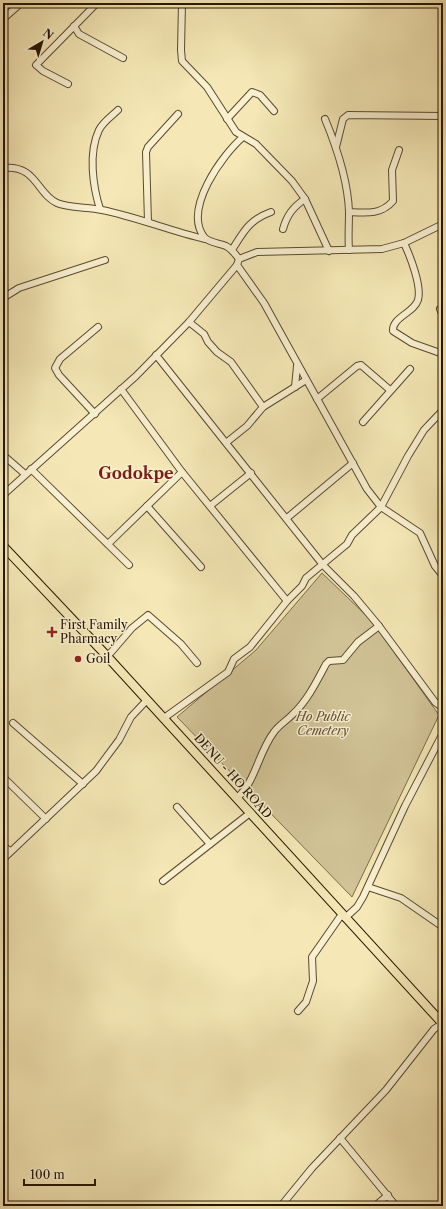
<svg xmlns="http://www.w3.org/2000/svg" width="446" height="1209" font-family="'Libre Caslon Text',serif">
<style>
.green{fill:#d2c497;stroke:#7c6c4c}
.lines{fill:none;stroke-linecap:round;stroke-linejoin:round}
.minor-casing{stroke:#5a4a2e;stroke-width:8}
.major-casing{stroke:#261501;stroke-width:10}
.minor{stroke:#f8f0d0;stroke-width:6}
.major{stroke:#f5e8b6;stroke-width:8}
.poi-dot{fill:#8f2418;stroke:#f8f0d0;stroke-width:1.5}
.labels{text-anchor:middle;stroke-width:3;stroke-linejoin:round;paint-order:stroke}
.poi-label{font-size:12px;fill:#261501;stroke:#f8f0d0;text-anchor:start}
.park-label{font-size:12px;font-style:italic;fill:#625236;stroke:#f8f0d0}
.street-label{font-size:12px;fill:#261501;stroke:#f8f0d0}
.district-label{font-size:16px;font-weight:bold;fill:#7a1f14;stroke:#f8f0d0}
</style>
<rect width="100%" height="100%" fill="#f5e8b6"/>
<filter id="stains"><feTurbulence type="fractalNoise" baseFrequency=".005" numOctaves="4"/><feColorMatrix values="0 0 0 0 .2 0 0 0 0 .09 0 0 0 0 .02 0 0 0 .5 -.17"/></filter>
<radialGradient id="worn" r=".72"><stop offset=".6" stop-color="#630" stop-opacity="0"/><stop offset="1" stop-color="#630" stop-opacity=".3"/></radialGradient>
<polygon class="green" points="322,573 371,620 439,715 352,897 177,717 256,650"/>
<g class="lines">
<g class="minor-casing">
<g id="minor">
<polyline points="182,3 181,50 182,61 207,87 236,132 256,144 292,181 305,199 329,251"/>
<polyline points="3,19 21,3"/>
<polyline points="74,26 79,34 123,58"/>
<polyline points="68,84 43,71 36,65 97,3"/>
<polyline points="227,119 252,92 260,95 274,111"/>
<path d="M 325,119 C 337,148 348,180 349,212 C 349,225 348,237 349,250"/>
<polyline points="336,147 343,119 348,115 443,116"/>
<path d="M 3,168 C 36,164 37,194 57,203 C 68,208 89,207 102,210 C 137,217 170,231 205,239"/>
<path d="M 100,209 C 93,187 88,153 99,130 C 103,122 112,116 118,110"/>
<path d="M 349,212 C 366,213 381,215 393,201 L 392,170 L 399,150"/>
<polyline points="148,222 146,152 148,147 178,114"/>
<path d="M 283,229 C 287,215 293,207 305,199"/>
<path d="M 404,243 C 410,256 422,286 418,300 C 414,313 392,317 393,331 L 412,343 L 443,354"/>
<path d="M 232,250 C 244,231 249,220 271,212"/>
<path d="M 239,259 C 235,254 232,249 226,246 C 219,243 209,243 204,237 C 183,209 222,155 243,137"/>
<polyline points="237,265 264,303 367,489 381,507 420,533 435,566 443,576"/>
<polyline points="3,298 19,288 105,260"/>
<polyline points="440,309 443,316"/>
<polyline points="189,322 204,334 208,342 217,352 231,362 263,407 247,426 227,442"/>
<polyline points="156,355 323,565 354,596 379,626 435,702 443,708"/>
<polyline points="295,387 297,366"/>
<polyline points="121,389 182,472 287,601"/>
<polyline points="317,399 357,366 361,365 390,390"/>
<polyline points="263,407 306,380"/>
<polyline points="95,414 59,375 55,368 60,359 98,327"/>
<polyline points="363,422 410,369"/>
<polyline points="3,455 25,474"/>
<polyline points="31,469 129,565"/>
<polyline points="3,495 136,376 189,322 237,265 239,259 257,252 382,249 404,243 443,224"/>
<polyline points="147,506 201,567"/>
<polyline points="210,506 251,473"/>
<polyline points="287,518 353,463"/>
<polyline points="108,544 182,472"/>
<polyline points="107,657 132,628 148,615 181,644 197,663"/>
<polyline points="164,718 228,672 234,659 250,647 287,601 302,586 306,578 347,544 352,535 381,507 408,456 424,430 443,410"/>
<polyline points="13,723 83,784"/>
<polyline points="3,777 46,819"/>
<path d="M 237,798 C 256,781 258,753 274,732 C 279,725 286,721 292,715 C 307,701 316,683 326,664 L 329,661 L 343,660 L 358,642 L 379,626"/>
<polyline points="177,807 210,844"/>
<polyline points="3,846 10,851"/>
<polyline points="3,859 96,771 119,740 131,717 147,700"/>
<polyline points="163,881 250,813"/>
<polyline points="368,887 401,898 443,927"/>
<polyline points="345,918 357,907 363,897 405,806 443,733"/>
<polyline points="298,1011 306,1002 313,981 312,957 342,914"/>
<polyline points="340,1138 396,1206"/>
<polyline points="281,1206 312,1168 386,1090 434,1029 443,1023"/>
<polyline points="375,1206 388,1195"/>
</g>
</g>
<g class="major-casing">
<polyline id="major" points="3,546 105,654 443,1024"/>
</g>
<use href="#minor" class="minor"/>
<use href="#major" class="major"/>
</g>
<g class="poi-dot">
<path d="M50 626h4v4h4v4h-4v4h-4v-4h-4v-4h4z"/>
<circle cx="78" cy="659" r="4"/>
</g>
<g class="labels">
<g class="poi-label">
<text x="60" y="629">First Family<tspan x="60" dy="14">Pharmacy</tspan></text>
<text x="86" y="663">Goil</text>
</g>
<g class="park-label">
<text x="323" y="721">Ho Public<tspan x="323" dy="14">Cemetery</tspan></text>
</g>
<g class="street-label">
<text transform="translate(233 776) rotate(48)" y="4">DENU - HO ROAD</text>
</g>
<g class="district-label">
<text x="136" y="479">Godokpe</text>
</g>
</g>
<rect width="446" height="1209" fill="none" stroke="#f5e8b6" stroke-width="16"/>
<rect x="4" y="4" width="438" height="1201" fill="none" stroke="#261501" stroke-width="2"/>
<rect x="8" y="8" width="430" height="1193" fill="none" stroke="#261501"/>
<g transform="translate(42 42) rotate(38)" stroke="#f8f0d0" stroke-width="3" paint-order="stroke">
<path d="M0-3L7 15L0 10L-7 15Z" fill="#261501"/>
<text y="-6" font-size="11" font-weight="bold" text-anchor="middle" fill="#261501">N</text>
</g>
<path d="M24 1179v6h71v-6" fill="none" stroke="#261501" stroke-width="2"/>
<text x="30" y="1179" font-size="12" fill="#261501" stroke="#f8f0d0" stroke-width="3" paint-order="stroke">100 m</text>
<rect width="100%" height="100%" filter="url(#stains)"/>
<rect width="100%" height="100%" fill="url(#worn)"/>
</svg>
